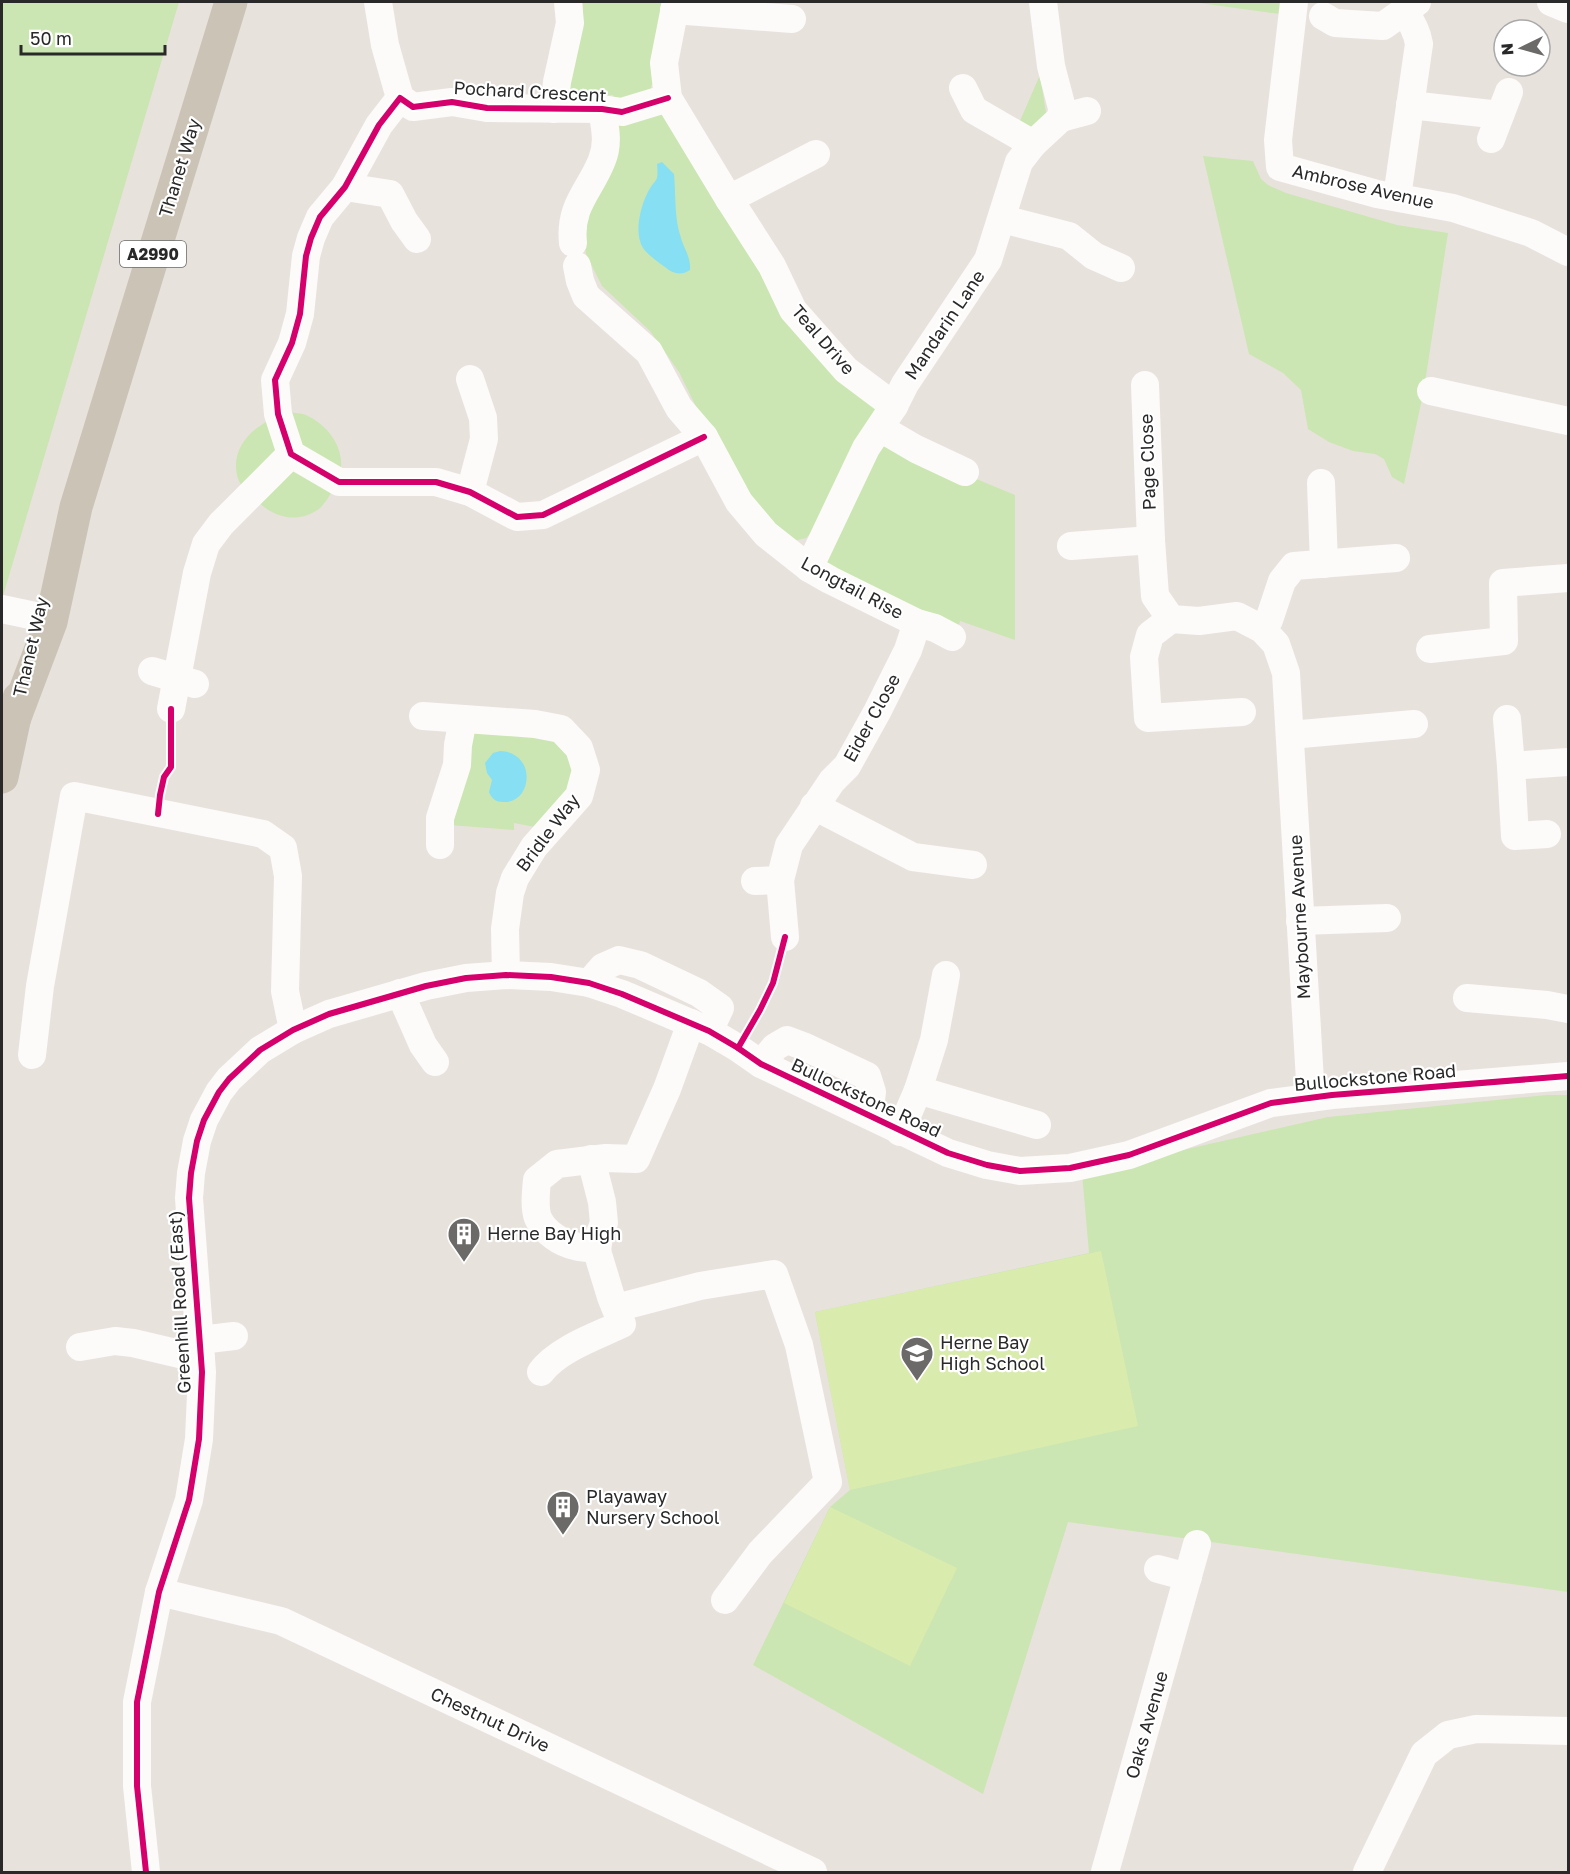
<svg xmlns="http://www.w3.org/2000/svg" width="1570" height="1874" font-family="'Golos Text',sans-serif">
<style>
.green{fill:#cbe6b2}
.pitch{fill:#daebae}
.water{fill:#87dff3}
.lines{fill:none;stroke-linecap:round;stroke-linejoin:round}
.minor{stroke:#fcfbfa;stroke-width:28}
.major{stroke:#cbc4b6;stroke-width:33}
.cycleway-casing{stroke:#fff;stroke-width:10}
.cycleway{stroke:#d6006c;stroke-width:6}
.labels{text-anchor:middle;stroke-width:4.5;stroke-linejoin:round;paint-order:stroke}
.shield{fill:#fff;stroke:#696969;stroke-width:1.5}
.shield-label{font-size:16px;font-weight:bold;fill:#292929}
.street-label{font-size:18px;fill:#292929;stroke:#fff}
.poi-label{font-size:18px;fill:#292929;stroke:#fff;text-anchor:start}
</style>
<rect width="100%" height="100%" fill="#e8e2dd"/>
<g class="green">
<polygon points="2,2 179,2 3,596 2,596"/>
<polygon points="583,2 668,2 655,80 651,86 655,108 657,108 879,409 974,478 1015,495 1015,640 960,621 959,625 928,614 826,567 811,533 806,538 793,541 770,523 709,433 679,372 650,331 602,286 586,254 584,239 585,223 618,124 613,95 572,99 568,97 583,18"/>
<polygon points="1205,2 1281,2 1280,14 1199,3"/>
<polygon points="1040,75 1047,119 1042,129 1016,130"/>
<polygon points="1203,156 1253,161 1261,179 1268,185 1286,193 1397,225 1448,233 1424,389 1404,484 1392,477 1384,459 1375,454 1353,451 1329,442 1308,429 1301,390 1283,373 1249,354"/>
<path d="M 288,412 C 294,413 301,413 306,415 C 336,429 352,462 333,490 C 329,496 325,504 319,509 C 296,525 272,517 254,498 C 249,493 242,487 239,481 C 230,459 242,437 260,426 C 269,420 277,414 288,412 Z"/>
<polygon points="513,728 569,747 575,781 540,828 514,823 514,830 450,825 472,733"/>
<polygon points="1547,1095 1568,1095 1568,1592 1068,1522 983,1794 753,1665 830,1507 850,1490 815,1312 1089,1253 1082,1173 1328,1117"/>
</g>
<g class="pitch">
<polygon points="1101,1251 1138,1426 850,1490 815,1312"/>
<polygon points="830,1507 957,1568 910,1666 784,1603"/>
</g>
<g class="water">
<path d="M 662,162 L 674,174 C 676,195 674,218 681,238 C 684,249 691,257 690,270 C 681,276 673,274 665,267 C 658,262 648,255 643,248 C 634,234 640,208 647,194 C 655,177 659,185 657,164 Z"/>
<path d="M 500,751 C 537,752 533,804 503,802 C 496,802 492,799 489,792 L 492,780 L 487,773 L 485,763 L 493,753 Z"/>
</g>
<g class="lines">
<g class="minor">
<polyline points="378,2 385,45 400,98"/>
<polyline points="676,2 664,63 668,98 729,199 772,266 793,310 846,370 894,406"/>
<polyline points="1294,2 1278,140 1280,167 1377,194 1453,208 1531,233 1568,252"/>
<polyline points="1551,2 1568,9"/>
<polyline points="674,10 792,19"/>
<polyline points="1323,16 1335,23 1383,26 1417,2"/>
<polyline points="963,88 974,110 1033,144"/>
<polyline points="668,98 622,112 602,109 487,108 452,102 413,107 400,98 379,125 345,187 320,217 311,238 306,256 300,314 292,343 275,380 278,414 291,454 339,482 436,482 470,492 517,517 543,515 704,437"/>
<polyline points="1410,105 1500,115"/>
<polyline points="554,109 557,82 570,23 568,2"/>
<polyline points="1061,118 1087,111"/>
<polyline points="1491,139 1509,92"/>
<polyline points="345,187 390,194 404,221 417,239"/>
<path d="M 1397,197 L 1419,44 C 1417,31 1412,22 1404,11"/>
<polyline points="729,199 816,154"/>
<polyline points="1002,219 1069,236 1094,256 1121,268"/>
<path d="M 573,243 C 569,205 590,191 602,160 C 609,143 605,127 602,109"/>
<polyline points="577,266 580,281 586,296 649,352 679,408 704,437 739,502 766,534 809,568 830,580 917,623 935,628 952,637"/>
<polyline points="470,379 483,418 484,439 470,492"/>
<polyline points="1145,385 1151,540"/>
<polyline points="1431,391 1568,421"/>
<polyline points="880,428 916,449 965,472"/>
<polyline points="1321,483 1324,564"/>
<polyline points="1071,546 1151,540 1155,596 1171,619 1199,621 1237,616 1262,629 1276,644 1286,673 1311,1098"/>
<polyline points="809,568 866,448 894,406 905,384 988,260 1019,162 1033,144 1061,118 1062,108 1051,66 1043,2"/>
<polyline points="2,609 35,616"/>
<polyline points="1171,619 1150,635 1144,657 1148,718 1242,712"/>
<polyline points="1262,629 1269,620 1282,581 1294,566 1396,558"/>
<polyline points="1430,649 1504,641 1503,583 1568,578"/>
<polyline points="152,671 195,684"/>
<polyline points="171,709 197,573 206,544 221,524 291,454"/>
<polyline points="423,716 535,724 561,729 579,748 586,770 579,796 534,847 515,878 510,893 505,929 506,975"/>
<polyline points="1507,719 1511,766 1568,762"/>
<polyline points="1290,735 1414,724"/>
<polyline points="1511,766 1515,836 1547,834"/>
<polyline points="814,806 913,857 973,865"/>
<polyline points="440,845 440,818 457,765 458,745 463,719"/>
<polyline points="755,881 780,880"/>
<polyline points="1300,921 1387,918"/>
<polyline points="785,937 780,880 789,845 832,781 847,766 877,712 908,650 917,623"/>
<polyline points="589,983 603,967 619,960 640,965 699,993 720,1008 709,1031"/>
<polyline points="400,993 423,1045 435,1062"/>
<polyline points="1467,998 1547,1005 1568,1009"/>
<polyline points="32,1055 40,986 74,796 263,834 283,848 288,876 285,991 293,1030"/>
<polyline points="761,1064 775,1047 787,1040 803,1046 867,1076 872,1092 869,1115"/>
<polyline points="918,1090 1037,1125"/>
<polyline points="900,1132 918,1090 934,1040 946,975"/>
<polyline points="591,1159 602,1202 604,1223 599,1236 597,1251"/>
<polyline points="616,1308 700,1286 774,1274 799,1345 828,1482 760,1553 725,1600"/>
<polyline points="200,1340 234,1336"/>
<polyline points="80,1347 115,1341 133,1343 201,1359"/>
<path d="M 541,1372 C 558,1349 597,1336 622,1324 L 611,1297 L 597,1251 C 590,1246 583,1249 575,1246 C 561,1243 544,1232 538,1218 C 534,1208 536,1191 537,1180 L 557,1164 L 606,1158 L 636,1159 L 667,1089 L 691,1023"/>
<polyline points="1158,1569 1188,1577"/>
<polyline points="159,1592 281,1621 813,1872"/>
<polyline points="146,1872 137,1786 137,1702 159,1592 189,1500 199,1439 202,1372 189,1198 191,1173 197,1141 204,1120 219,1092 229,1079 260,1050 293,1030 329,1014 426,986 466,978 506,975 551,977 589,983 622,994 709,1031 738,1048 761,1064 948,1153 987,1165 1020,1171 1070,1168 1129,1155 1271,1103 1332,1095 1568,1076"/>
<polyline points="1105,1872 1197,1544"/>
<polyline points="1367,1872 1424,1754 1448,1735 1476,1729 1568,1731"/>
</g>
<g class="major">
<polyline points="14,720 51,622 76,507 231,2"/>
<polyline points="2,777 19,698"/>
</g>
<g class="cycleway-casing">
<g id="cycleway">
<polyline points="668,98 622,112 602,109 487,108 452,102 413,107 400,98 379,125 345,187 320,217 311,238 306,256 300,314 292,343 275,380 278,414 291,454 339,482 436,482 470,492 517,517 543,515 704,437"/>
<polyline points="158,814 160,795 164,777 171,767 171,709"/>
<polyline points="738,1048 760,1010 773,983 785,937"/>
<polyline points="146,1872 137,1786 137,1702 159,1592 189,1500 199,1439 202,1372 189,1198 191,1173 197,1141 204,1120 219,1092 229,1079 260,1050 293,1030 329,1014 426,986 466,978 506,975 551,977 589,983 622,994 709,1031 738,1048 761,1064 948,1153 987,1165 1020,1171 1070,1168 1129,1155 1271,1103 1332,1095 1568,1076"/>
</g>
</g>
<use href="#cycleway" class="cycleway"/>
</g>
<defs>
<g id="building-pin" transform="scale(1.725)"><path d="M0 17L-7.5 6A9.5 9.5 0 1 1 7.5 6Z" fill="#6c6a68" stroke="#fff"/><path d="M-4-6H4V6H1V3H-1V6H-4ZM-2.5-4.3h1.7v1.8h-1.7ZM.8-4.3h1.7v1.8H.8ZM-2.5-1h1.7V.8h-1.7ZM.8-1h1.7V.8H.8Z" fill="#fff"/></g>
<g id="school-pin" transform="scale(1.725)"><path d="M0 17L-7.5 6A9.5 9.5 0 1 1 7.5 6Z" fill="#6c6a68" stroke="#fff"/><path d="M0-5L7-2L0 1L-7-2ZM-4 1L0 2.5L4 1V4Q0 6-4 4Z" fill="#fff"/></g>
</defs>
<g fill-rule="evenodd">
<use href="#building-pin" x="464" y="1234"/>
<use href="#school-pin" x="917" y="1353"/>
<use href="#building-pin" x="563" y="1507"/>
</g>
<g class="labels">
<rect class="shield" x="120" y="241" width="66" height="26" rx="4.5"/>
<g class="shield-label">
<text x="153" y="260">A2990</text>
</g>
<g class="street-label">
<text transform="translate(530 92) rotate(3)" y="6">Pochard Crescent</text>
<text transform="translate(180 168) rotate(-73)" y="6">Thanet Way</text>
<text transform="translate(1363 187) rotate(13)" y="6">Ambrose Avenue</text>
<text transform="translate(945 325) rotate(-56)" y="6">Mandarin Lane</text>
<text transform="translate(823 340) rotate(49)" y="6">Teal Drive</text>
<text transform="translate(1148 462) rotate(-92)" y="6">Page Close</text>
<text transform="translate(852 588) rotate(28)" y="6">Longtail Rise</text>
<text transform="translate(31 647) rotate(-77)" y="6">Thanet Way</text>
<text transform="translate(872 718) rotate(-61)" y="6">Eider Close</text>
<text transform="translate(548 833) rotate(-53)" y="6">Bridle Way</text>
<text transform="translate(1300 917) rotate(-93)" y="6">Maybourne Avenue</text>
<text transform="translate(1375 1078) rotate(-5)" y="6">Bullockstone Road</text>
<text transform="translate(866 1098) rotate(25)" y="6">Bullockstone Road</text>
<text transform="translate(180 1302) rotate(-93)" y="6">Greenhill Road (East)</text>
<text transform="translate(490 1720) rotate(25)" y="6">Chestnut Drive</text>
<text transform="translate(1147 1725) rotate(-74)" y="6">Oaks Avenue</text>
</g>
<g class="poi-label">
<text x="487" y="1240">Herne Bay High</text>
<text x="940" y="1349">Herne Bay<tspan x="940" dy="21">High School</tspan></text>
<text x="586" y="1503">Playaway<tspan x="586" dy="21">Nursery School</tspan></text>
</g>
</g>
<rect width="1570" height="1874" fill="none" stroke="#292929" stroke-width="6"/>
<g transform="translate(1522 48) rotate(265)"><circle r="28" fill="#ffffff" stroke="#a9a9a9" stroke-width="1.5"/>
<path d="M0-4.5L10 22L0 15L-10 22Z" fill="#6c6a68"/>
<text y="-9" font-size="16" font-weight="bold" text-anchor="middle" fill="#292929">N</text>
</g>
<path d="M21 45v9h144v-9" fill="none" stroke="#292929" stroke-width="3"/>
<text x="30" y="45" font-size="18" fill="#292929" stroke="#ffffff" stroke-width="4.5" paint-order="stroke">50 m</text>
</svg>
